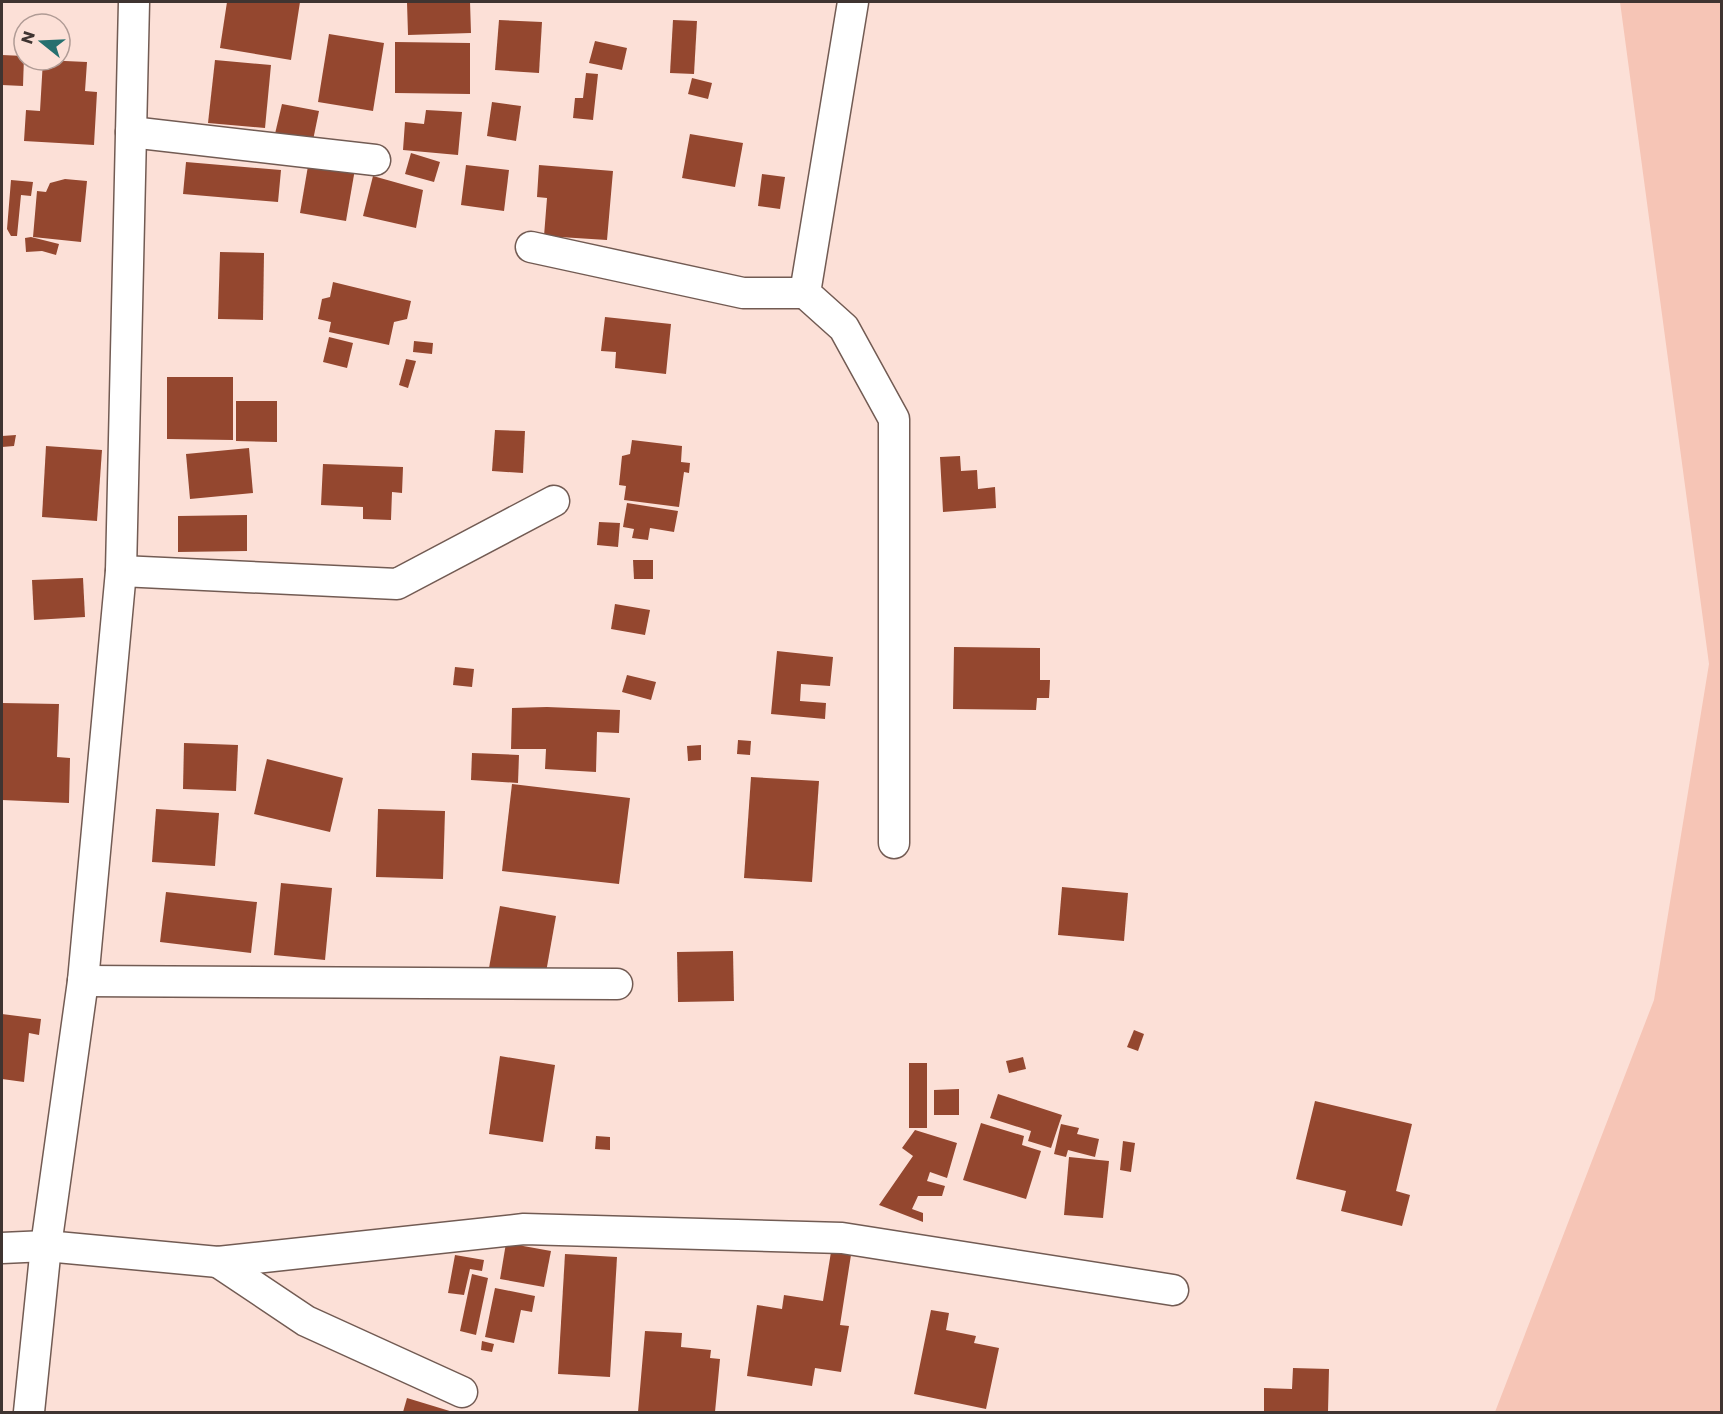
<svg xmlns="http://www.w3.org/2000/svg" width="1723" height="1414" font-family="Poppins,sans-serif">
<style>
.green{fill:#f6c5b6}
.building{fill:#94472f}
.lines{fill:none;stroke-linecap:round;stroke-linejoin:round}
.street-casing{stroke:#725b53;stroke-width:33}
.street{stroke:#fff;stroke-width:30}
</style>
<rect width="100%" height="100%" fill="#fce0d7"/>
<polygon class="green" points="1620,2 1721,2 1721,1412 1495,1412 1654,1000 1709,664"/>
<g class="building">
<polygon points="227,2 300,2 291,60 220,48"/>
<polygon points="407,2 470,2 471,33 408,35"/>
<polygon points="499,20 542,22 539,73 495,70"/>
<polygon points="673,20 697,21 694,74 670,73"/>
<polygon points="329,34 384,43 373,111 318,102"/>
<polygon points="595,41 627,48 622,70 589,63"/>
<polygon points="395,42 470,43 470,94 395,93"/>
<polygon points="2,55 24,56 23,86 2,85"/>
<polygon points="43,60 87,62 85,91 97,92 94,145 24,141 26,110 40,111"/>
<polygon points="215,60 271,65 265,128 208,123"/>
<polygon points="586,73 598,74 593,120 573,118 575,98 583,98"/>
<polygon points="692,78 712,83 708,99 688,94"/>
<polygon points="492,102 521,106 516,141 487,136"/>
<polygon points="282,104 319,111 312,145 274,138"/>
<polygon points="426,110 462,112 458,155 403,150 405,122 424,124"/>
<polygon points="690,134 743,143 735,187 682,178"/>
<polygon points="411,153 440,162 434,182 405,174"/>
<polygon points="309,160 355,169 346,221 300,213"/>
<polygon points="186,162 281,170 278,202 183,194"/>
<polygon points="466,165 509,170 504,211 461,205"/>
<polygon points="539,165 613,171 607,240 544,236 547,198 537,197"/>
<polygon points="762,174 785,177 780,209 758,206"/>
<polygon points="373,176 423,190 416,228 363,216"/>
<polygon points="65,179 87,181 81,242 33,237 37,191 46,192 50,183"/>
<polygon points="11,180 33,182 31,196 21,195 17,236 11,236 7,229"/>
<polygon points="31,237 59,244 56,255 42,251 26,252 25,238"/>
<polygon points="220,252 264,253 263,320 218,319"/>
<polygon points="333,282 411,301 407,319 394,322 389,345 329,332 331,322 318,319 322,299 330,297"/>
<polygon points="605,317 671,324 666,374 615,368 616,352 601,351"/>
<polygon points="329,337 353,343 347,368 323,362"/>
<polygon points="414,341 433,343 432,354 413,352"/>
<polygon points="406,359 416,361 408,388 399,385"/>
<polygon points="167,377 233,377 233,440 167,439"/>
<polygon points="236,401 277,401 277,442 236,441"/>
<polygon points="495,430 525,431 523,473 492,471"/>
<polygon points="16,435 14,446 2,447 2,436"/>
<polygon points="632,440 682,446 681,462 690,463 689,473 684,472 679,507 624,500 626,486 619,485 622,456 630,454"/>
<polygon points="46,446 102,450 97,521 42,517"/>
<polygon points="249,448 253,493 190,499 186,454"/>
<polygon points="960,456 961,471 977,470 978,489 995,487 996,508 943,512 940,457"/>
<polygon points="323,464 403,467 402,493 392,492 391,520 363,519 363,507 321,505"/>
<polygon points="627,503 678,511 674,532 650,528 648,540 632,538 634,529 623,527"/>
<polygon points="247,515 247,551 178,552 178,516"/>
<polygon points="599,522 620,523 618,547 597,545"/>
<polygon points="633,560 653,560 653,579 634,579"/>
<polygon points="83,578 85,617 34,620 32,580"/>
<polygon points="615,604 650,610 645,635 611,629"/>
<polygon points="954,647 1040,648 1040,680 1050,680 1049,698 1037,698 1036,710 953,709"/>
<polygon points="777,651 833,657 830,686 801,684 800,701 826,703 825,719 771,714"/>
<polygon points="455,667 474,669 472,687 453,685"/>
<polygon points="627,675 656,682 651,700 622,692"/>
<polygon points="2,703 59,704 57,757 70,758 69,803 2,800"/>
<polygon points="547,707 620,710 619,733 597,732 596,772 545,769 546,749 511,749 512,708"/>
<polygon points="738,740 751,741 750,755 737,754"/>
<polygon points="184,743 238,745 236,791 183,789"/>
<polygon points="701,745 701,760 688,761 687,746"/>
<polygon points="472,753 519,755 518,783 471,780"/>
<polygon points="267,759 343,778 330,832 254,814"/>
<polygon points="751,777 819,781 812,882 744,878"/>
<polygon points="512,784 630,798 619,884 502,871"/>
<polygon points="156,809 219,813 215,866 152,862"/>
<polygon points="378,809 445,811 443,879 376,877"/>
<polygon points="281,883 332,888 325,960 274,955"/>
<polygon points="1062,887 1128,893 1124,941 1058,935"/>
<polygon points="166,892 257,902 251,953 160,942"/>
<polygon points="500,906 556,916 545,978 489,968"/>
<polygon points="733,951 734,1001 678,1002 677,952"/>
<polygon points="2,1014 41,1019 39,1035 29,1033 24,1082 2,1079"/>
<polygon points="1134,1030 1144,1034 1138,1051 1127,1047"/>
<polygon points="500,1056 555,1065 543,1142 489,1134"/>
<polygon points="1023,1057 1026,1069 1009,1073 1006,1061"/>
<rect x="909" y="1063" width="18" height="65"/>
<polygon points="959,1089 959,1115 934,1115 934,1090"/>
<polygon points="998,1094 1062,1115 1051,1148 1028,1141 1031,1131 990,1118"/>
<polygon points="1315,1101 1412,1124 1396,1191 1410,1195 1402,1226 1341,1211 1346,1191 1296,1179"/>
<polygon points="981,1123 1024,1136 1022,1145 1041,1151 1026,1199 963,1180"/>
<polygon points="1061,1124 1079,1128 1077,1134 1099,1139 1095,1157 1068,1150 1066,1157 1054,1154"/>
<polygon points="915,1130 957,1143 947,1178 930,1172 927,1181 945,1186 942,1196 918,1196 912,1209 923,1213 923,1222 879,1205 913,1156 902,1148"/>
<polygon points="596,1136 610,1137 610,1150 595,1149"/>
<polygon points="1123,1141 1135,1143 1131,1172 1120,1170"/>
<polygon points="1069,1157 1109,1161 1103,1218 1064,1215"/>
<polygon points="506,1243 551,1251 544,1287 500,1279"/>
<polygon points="831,1252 851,1255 840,1325 849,1326 841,1372 815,1368 812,1386 747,1376 757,1305 782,1309 784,1295 823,1301"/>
<polygon points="565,1254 617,1257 610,1377 558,1374"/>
<polygon points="455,1255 484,1260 482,1271 470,1269 464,1295 448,1293"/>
<polygon points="472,1274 488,1278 476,1335 460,1331"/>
<polygon points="495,1288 535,1296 532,1312 521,1310 514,1343 485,1337"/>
<polygon points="931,1310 949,1313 946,1330 976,1336 974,1343 999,1348 986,1409 914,1394"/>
<polygon points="645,1331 682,1333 681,1347 711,1350 710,1358 720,1359 715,1412 638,1412"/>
<polygon points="482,1341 494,1344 492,1352 481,1350"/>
<polygon points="1293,1368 1329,1369 1328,1412 1264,1412 1264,1388 1292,1389"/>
<polygon points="407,1398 453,1412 403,1412"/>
</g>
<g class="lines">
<g class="street-casing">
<g id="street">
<polyline points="853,2 805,293 844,328 894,419 894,843"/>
<polyline points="131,132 375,160"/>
<polyline points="531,247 743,293 805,293"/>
<polyline points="121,571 397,584 554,501"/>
<polyline points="83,981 617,984"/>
<polyline points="2,1248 46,1246 218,1262 524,1229 842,1238 1173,1290"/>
<polyline points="218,1262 306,1321 462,1392"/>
<polyline points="29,1412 46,1246 83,981 121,571 134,2"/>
</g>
</g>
<use href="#street" class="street"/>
</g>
<rect width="1723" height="1414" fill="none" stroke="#3f3431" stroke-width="6"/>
<g transform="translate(42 42) rotate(288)"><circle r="28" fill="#fce0d7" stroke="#b09b95" stroke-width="1.5"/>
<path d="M0-4.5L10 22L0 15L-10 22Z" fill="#26706f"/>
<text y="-9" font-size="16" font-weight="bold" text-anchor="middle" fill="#3f3431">N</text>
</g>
</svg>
